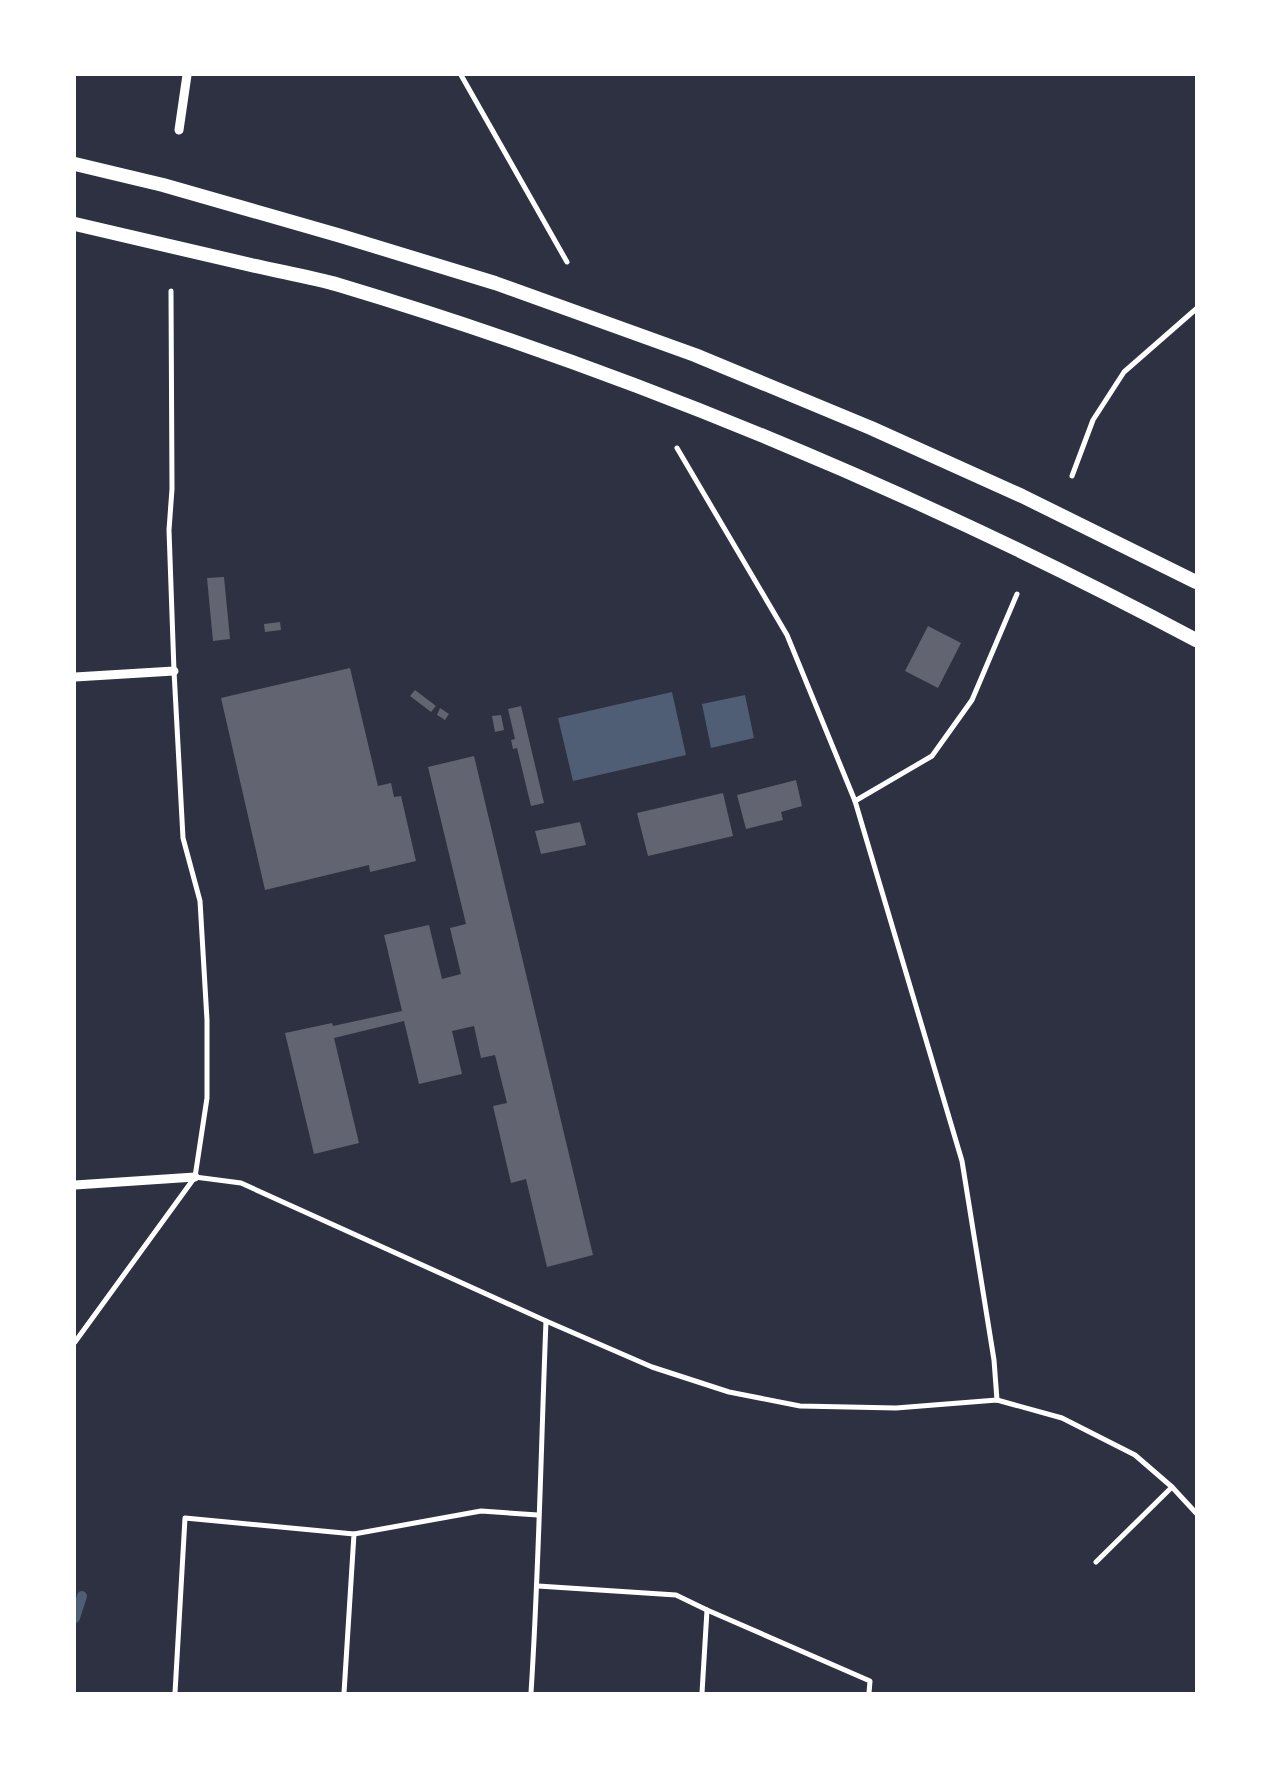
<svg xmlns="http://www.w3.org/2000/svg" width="1271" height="1768" font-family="'Source Sans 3',sans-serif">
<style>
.water{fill:#4f5d75}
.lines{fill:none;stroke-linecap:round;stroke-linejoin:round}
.stream{stroke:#4f5d75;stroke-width:10}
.building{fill:#626471}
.minor{stroke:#fff;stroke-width:5}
.tertiary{stroke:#fff;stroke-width:9}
.trunk{stroke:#fff;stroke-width:14}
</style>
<rect width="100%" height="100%" fill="#2d3142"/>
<g class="water">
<polygon points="672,692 686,755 573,781 558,718"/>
<polygon points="745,695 754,738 711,748 702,704"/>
</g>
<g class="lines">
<polyline class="stream" points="75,1618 82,1596"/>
</g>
<g class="building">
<polygon points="224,577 230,639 213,641 207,578"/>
<polygon points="280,622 281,630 265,632 264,624"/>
<polygon points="928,626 961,643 938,688 905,671"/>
<polygon points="350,668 378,786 391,783 394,797 401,796 416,861 370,872 369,865 265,890 221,698"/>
<polygon points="415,690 436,706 431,712 410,696"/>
<polygon points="521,706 544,803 531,806 517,748 513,749 511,740 515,739 508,709"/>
<polygon points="440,708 449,714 445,720 437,715"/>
<polygon points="501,715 504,730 495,732 492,716"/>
<polygon points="474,756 593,1255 547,1267 526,1179 511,1183 493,1106 507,1103 495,1055 481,1058 474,1026 452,1031 462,1074 419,1084 404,1021 334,1038 359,1143 314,1154 285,1033 332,1023 333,1026 402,1011 384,935 429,925 442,979 461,974 450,928 466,924 428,767"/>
<polygon points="796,780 802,806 781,812 783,820 746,829 737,795"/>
<polygon points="723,793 733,836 648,856 637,813"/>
<polygon points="580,822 586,845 541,854 535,831"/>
</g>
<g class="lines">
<g class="minor">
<polyline points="461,75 567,262"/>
<polyline points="677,448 787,635 855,801 962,1161 994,1360 997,1400"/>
<polyline points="1072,476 1093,420 1124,372 1196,309"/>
<polyline points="855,801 932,756 972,700 1017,594"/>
<polyline points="195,1177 241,1183 546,1321 652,1367 729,1392 800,1406 896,1408 997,1400 1062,1418 1135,1455 1172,1487 1196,1513"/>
<polyline points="75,1342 195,1177 207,1098 207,1020 200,901 183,838 174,671 169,530 172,489 171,291"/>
<polyline points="354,1534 481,1511 538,1515"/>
<polyline points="1096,1562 1172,1487"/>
<polyline points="538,1586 676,1595 707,1610 870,1681 869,1693"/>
<polyline points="175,1693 185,1518 354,1534 344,1693"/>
<path d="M 531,1693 C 539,1569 541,1445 546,1321"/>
<polyline points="702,1693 707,1610"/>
</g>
<g class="tertiary">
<polyline points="179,130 187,75"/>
<polyline points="75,677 174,671"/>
<polyline points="75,1185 195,1177"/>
</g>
<g class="trunk">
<polyline points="75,164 163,185 341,236 495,283 695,355 871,428 1022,496 1196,582"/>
<path d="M 75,224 C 134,238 193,251 251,265 C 281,272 311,277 339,285 C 636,374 923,495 1196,640"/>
</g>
</g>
<rect width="1271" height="1768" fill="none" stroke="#ffffff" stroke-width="152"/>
</svg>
